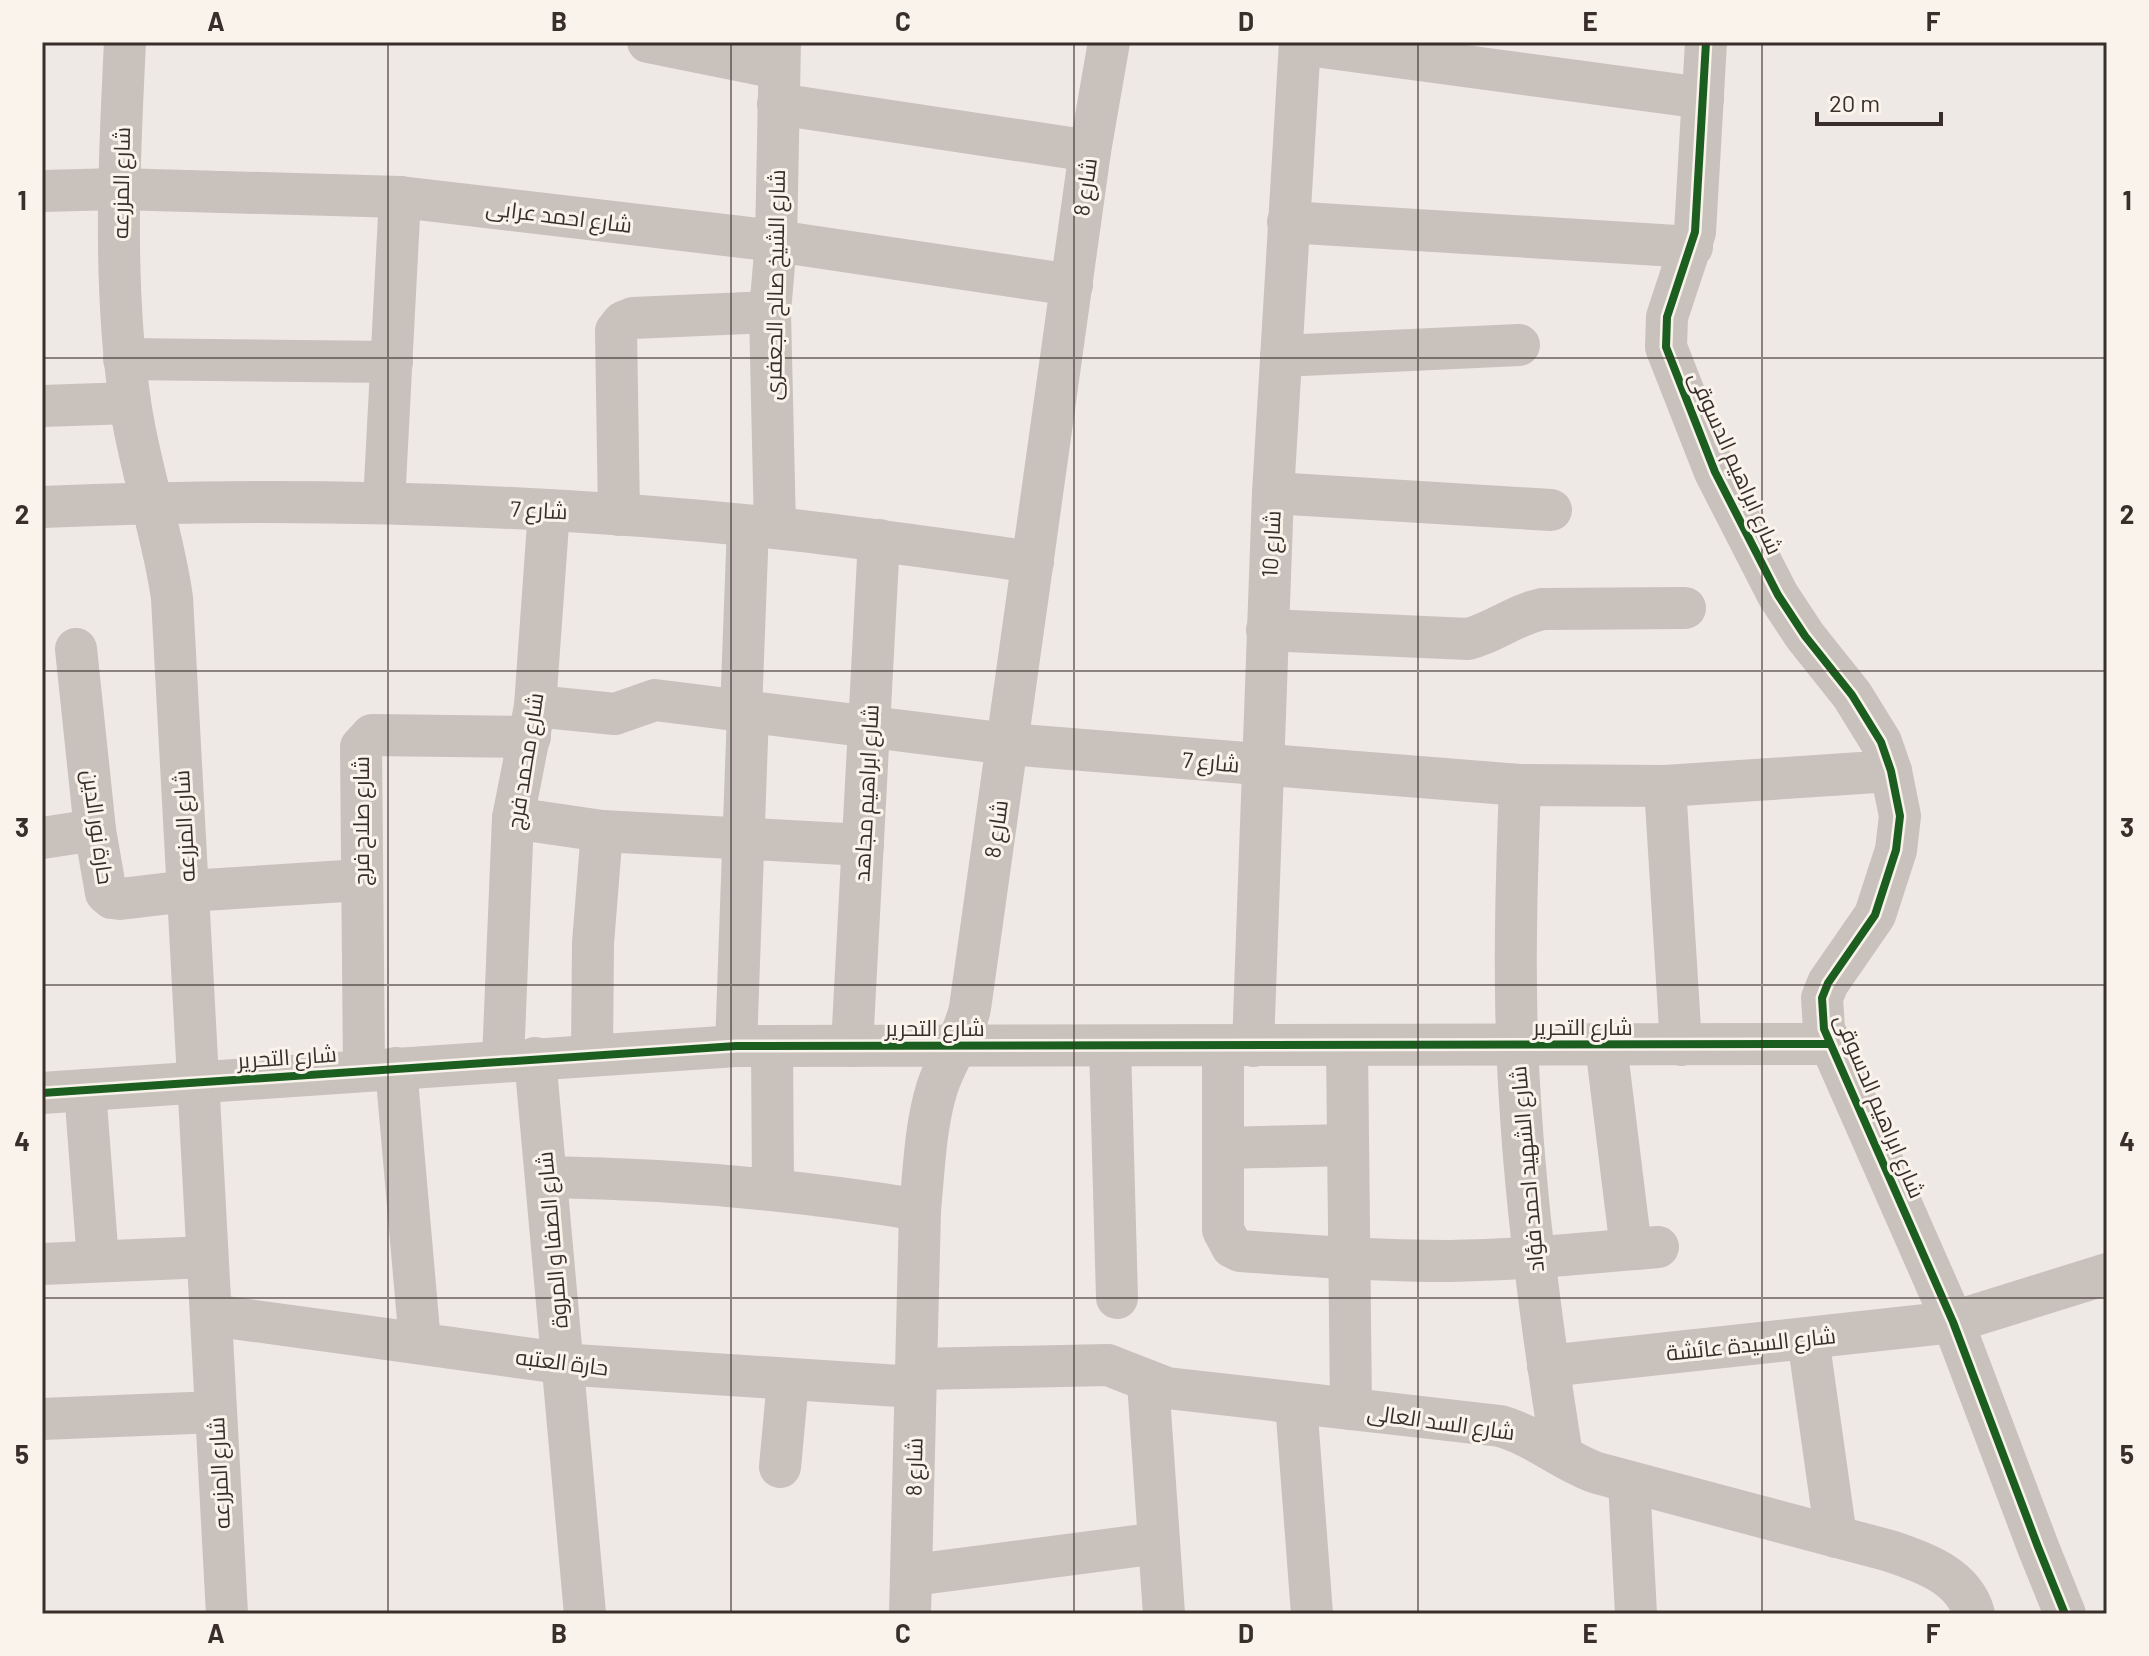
<svg xmlns="http://www.w3.org/2000/svg" width="2149" height="1656" font-family="Barlow,Cairo,sans-serif">
<style>
.lines{fill:none;stroke-linecap:round;stroke-linejoin:round}
.minor{stroke:#c8c1bc;stroke-width:42}
.cycleway-casing{stroke:#faf3ec;stroke-width:13}
.cycleway{stroke:#1b5e20;stroke-width:8}
.grid{fill:none;stroke:#392e2a;stroke-width:2;stroke-opacity:0.55}
.labels{text-anchor:middle;stroke-width:6;stroke-linejoin:round;paint-order:stroke}
.street-label{font-size:22px;fill:#392e2a;stroke:#faf3ec}
.neatline{fill:none;stroke:#392e2a;stroke-width:3}
.grid-label{font-size:26px;text-anchor:middle;font-weight:bold;fill:#392e2a}
</style>
<rect width="100%" height="100%" fill="#eee9e4"/>
<g class="lines">
<g class="minor">
<path d="M 125,42 C 119,161 113,283 130,402 C 139,468 163,532 172,598 L 227,1614"/>
<polyline points="648,42 777,68"/>
<polyline points="1706,42 1695,232 1667,317 1666,347 1715,472 1778,595 1805,636 1852,695 1881,742 1891,771 1900,816 1896,850 1875,915 1828,983 1822,998 1824,1029 1953,1322 2038,1547 2065,1614"/>
<polyline points="1300,44 1703,98"/>
<polyline points="778,104 1090,151"/>
<polyline points="42,191 118,189 400,197 776,241 1072,285"/>
<polyline points="1288,222 1692,247"/>
<polyline points="1281,356 1519,345"/>
<polyline points="124,359 392,362"/>
<polyline points="42,406 130,403"/>
<polyline points="1273,493 1551,510"/>
<polyline points="384,503 400,197"/>
<path d="M 42,507 C 286,496 531,503 775,528 C 861,537 947,550 1033,562"/>
<polyline points="619,515 616,331 623,322 633,318 770,312"/>
<polyline points="775,528 770,312 776,241 780,42"/>
<path d="M 1267,630 L 1468,639 C 1495,632 1516,614 1543,609 L 1685,608"/>
<polyline points="76,649 95,830 106,893 112,898 120,899 188,891 361,880"/>
<polyline points="535,706 615,714 655,700 1008,744 1520,785 1665,786 1891,771"/>
<polyline points="741,711 748,526"/>
<path d="M 1520,785 C 1516,890 1513,995 1520,1100 C 1527,1219 1543,1337 1562,1455"/>
<polyline points="1665,786 1681,1045"/>
<polyline points="513,818 602,831 863,845"/>
<polyline points="42,838 95,830"/>
<polyline points="1347,1045 1351,1409"/>
<polyline points="1606,1045 1631,1249"/>
<polyline points="736,1046 748,712"/>
<polyline points="772,1046 773,1188"/>
<polyline points="852,1046 879,540"/>
<polyline points="1110,1046 1117,1298"/>
<path d="M 1223,1046 L 1223,1230 L 1232,1247 L 1240,1251 C 1310,1256 1379,1261 1449,1261 C 1519,1260 1589,1253 1658,1247"/>
<polyline points="1253,1046 1273,493 1300,42"/>
<polyline points="592,1054 593,943 602,831"/>
<polyline points="535,1058 585,1614"/>
<polyline points="503,1060 513,818 535,706 549,510"/>
<polyline points="396,1068 420,1343"/>
<polyline points="364,1070 361,747 372,735 530,737"/>
<polyline points="85,1090 98,1261"/>
<polyline points="42,1093 736,1046 1830,1044"/>
<polyline points="1223,1148 1348,1145"/>
<path d="M 547,1177 C 675,1179 794,1189 920,1210"/>
<polyline points="42,1264 207,1257"/>
<polyline points="211,1315 575,1365 915,1387"/>
<polyline points="1808,1338 1836,1537"/>
<polyline points="1548,1366 1953,1322 2107,1274"/>
<path d="M 916,1369 L 1108,1365 L 1167,1388 L 1500,1426 C 1536,1436 1563,1461 1597,1473 L 1890,1551 C 1923,1562 1964,1576 1974,1614"/>
<polyline points="1148,1382 1164,1614"/>
<polyline points="1296,1403 1312,1614"/>
<polyline points="42,1419 216,1412"/>
<polyline points="780,1467 788,1380"/>
<polyline points="1629,1482 1636,1614"/>
<polyline points="913,1575 1159,1543"/>
<path d="M 910,1614 L 920,1210 C 924,1170 925,1127 937,1088 C 946,1060 964,1037 970,1008 L 1090,151 L 1109,42"/>
</g>
<g class="cycleway-casing">
<g id="cycleway">
<polyline points="1706,42 1695,232 1667,317 1666,347 1715,472 1778,595 1805,636 1852,695 1881,742 1891,771 1900,816 1896,850 1875,915 1828,983 1822,998 1824,1029 1953,1322 2038,1547 2065,1614"/>
<polyline points="42,1093 736,1046 1830,1044"/>
</g>
</g>
<use href="#cycleway" class="cycleway"/>
</g>
<path class="grid" d="M 388,42 L 388,1614M 731,42 L 731,1614M 1074,42 L 1074,1614M 1418,42 L 1418,1614M 1762,42 L 1762,1614M 42,358 L 2107,358M 42,671 L 2107,671M 42,985 L 2107,985M 42,1298 L 2107,1298"/>
<g class="labels">
<g class="street-label">
<text transform="translate(121 183) rotate(-89)" y="8">شارع المزرعه</text>
<text transform="translate(1085 187) rotate(-82)" y="8">شارع 8</text>
<text transform="translate(559 216) rotate(7)" y="8">شارع احمد عرابى</text>
<text transform="translate(775 285) rotate(-89)" y="8">شارع الشيخ صالح الجعفرى</text>
<text transform="translate(1736 463) rotate(66)" y="8">شارع ابراهيم الدسوقى</text>
<text transform="translate(539 510) rotate(3)" y="8">شارع 7</text>
<text transform="translate(1271 544) rotate(-87)" y="8">شارع 10</text>
<text transform="translate(525 761) rotate(-81)" y="8">شارع محمد فرج</text>
<text transform="translate(1211 762) rotate(5)" y="8">شارع 7</text>
<text transform="translate(866 793) rotate(-87)" y="8">شارع ابراهيم مجاهد</text>
<text transform="translate(361 821) rotate(-90)" y="8">شارع صلاح فرج</text>
<text transform="translate(184 826) rotate(-93)" y="8">شارع المزرعه</text>
<text transform="translate(98 827) rotate(82)" y="8">حارة نور الدين</text>
<text transform="translate(996 829) rotate(-82)" y="8">شارع 8</text>
<text x="1583" y="1035">شارع التحرير</text>
<text x="935" y="1036">شارع التحرير</text>
<text transform="translate(287 1057) rotate(-4)" y="8">شارع التحرير</text>
<text transform="translate(1880 1106) rotate(67)" y="8">شارع ابراهيم الدسوقى</text>
<text transform="translate(1527 1169) rotate(-95)" y="8">شارع الشهيد احمد فؤاد</text>
<text transform="translate(552 1240) rotate(-95)" y="8">شارع الصفا و المروة</text>
<text transform="translate(1751 1344) rotate(-6)" y="8">شارع السيدة عائشة</text>
<text transform="translate(562 1362) rotate(7)" y="8">حارة العتبه</text>
<text transform="translate(1441 1422) rotate(8)" y="8">شارع السد العالى</text>
<text transform="translate(914 1467) rotate(-89)" y="8">شارع 8</text>
<text transform="translate(219 1473) rotate(-93)" y="8">شارع المزرعه</text>
</g>
</g>
<rect width="2149" height="1656" fill="none" stroke="#faf3ec" stroke-width="88"/>
<path d="M1817 112v12h124v-12" fill="none" stroke="#392e2a" stroke-width="4"/>
<text x="1829" y="112" font-size="24" fill="#392e2a" stroke="#faf3ec" stroke-width="6" paint-order="stroke">20 m</text>
<rect x="44" y="44" width="2061" height="1568" class="neatline"/>
<g class="grid-label">
<text x="216" y="31">A</text>
<text x="559" y="31">B</text>
<text x="903" y="31">C</text>
<text x="1246" y="31">D</text>
<text x="1590" y="31">E</text>
<text x="1933" y="31">F</text>
<text x="22" y="210">1</text>
<text x="2127" y="210">1</text>
<text x="22" y="524">2</text>
<text x="2127" y="524">2</text>
<text x="22" y="837">3</text>
<text x="2127" y="837">3</text>
<text x="22" y="1151">4</text>
<text x="2127" y="1151">4</text>
<text x="22" y="1464">5</text>
<text x="2127" y="1464">5</text>
<text x="216" y="1643">A</text>
<text x="559" y="1643">B</text>
<text x="903" y="1643">C</text>
<text x="1246" y="1643">D</text>
<text x="1590" y="1643">E</text>
<text x="1933" y="1643">F</text>
</g>
</svg>
